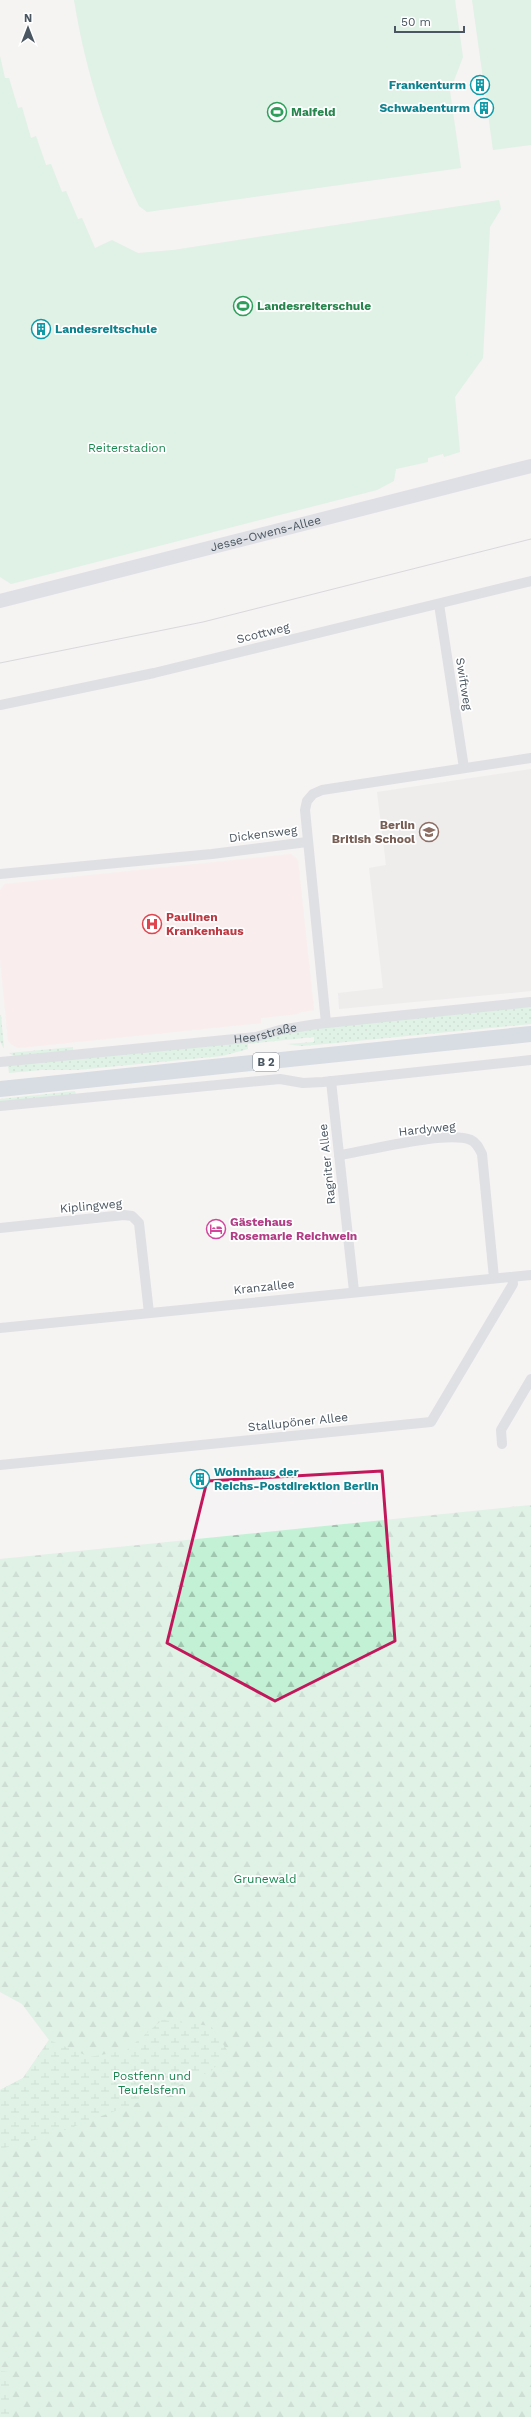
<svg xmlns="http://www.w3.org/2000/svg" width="531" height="2417" font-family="'Work Sans',sans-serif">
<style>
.education{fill:#e6e4e5}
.medical{fill:#fce8e6}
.grass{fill:url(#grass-dots)}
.forest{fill:url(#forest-firs)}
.wetland{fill:url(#wetland-marsh)}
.garden{fill:#c3f1d5}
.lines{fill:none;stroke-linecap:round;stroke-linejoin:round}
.street{stroke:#c1cad2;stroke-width:10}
.secondary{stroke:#c1cbd6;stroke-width:14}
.primary{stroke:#b3c2d1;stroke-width:16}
.tram{stroke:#b5b8bd;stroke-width:1}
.marked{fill:none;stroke:#c2185b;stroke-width:3;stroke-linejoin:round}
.labels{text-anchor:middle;stroke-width:3.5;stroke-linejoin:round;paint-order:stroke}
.shield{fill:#fff;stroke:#808990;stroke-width:1}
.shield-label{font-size:11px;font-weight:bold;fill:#4a5661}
.culture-label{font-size:12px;font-weight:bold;fill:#0d838f;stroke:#fff;text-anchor:end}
.leisure-label{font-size:12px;font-weight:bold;fill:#27864d;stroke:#fff;text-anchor:start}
.park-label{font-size:12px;fill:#17864f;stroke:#fff}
.street-label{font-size:12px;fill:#4a5661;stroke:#fff}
.education-label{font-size:12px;font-weight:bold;fill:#785e54;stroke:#fff;text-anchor:end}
.health-label{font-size:12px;font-weight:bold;fill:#be3a42;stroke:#fff;text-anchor:start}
.hotel-label{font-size:12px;font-weight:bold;fill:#b23c85;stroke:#fff;text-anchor:start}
</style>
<defs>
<pattern id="grass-dots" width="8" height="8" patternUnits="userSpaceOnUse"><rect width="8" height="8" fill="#c3f1d5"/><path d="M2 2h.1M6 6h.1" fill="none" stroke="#a0c6b0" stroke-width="1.8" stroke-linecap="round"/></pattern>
<pattern id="forest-firs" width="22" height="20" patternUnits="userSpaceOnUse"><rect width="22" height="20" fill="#c3f1d5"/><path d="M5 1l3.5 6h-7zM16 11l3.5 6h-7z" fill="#a0c6b0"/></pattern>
<pattern id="wetland-marsh" width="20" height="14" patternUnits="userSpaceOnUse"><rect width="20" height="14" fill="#c3f1d5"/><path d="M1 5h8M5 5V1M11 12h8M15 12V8" fill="none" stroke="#a0c6b0"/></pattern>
</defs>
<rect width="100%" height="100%" fill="#f5f3f3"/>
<polygon class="education" points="531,769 531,991 339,1009 338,993 383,988 369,868 386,865 377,792"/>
<polygon class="medical" points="291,854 298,860 314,1010 301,1012 297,1014 261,1018 261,1023 18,1048 11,1044 8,1040 0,958 0,890 5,884"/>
<g class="grass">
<polygon points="531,1005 531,1024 325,1044 301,1046 287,1044 314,1042 314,1037 248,1044 248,1049 222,1056 77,1070 41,1070 9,1073 8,1065 295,1029"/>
<polygon points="0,1015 1,1015 4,1049 0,1041"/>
<polygon points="73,1047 73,1051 14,1056 9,1053"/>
<polygon points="75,1091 76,1095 0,1103 0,1099"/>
</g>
<polygon class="forest" points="531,1505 531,2417 0,2417 0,2090 23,2078 49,2040 22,2004 0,1992 0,1559"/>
<g class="wetland">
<polygon points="162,2020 211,2026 229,2053 211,2071 155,2096 46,2137 0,2149 0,2090 23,2078 49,2040 90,2057 127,2050"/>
<polygon points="0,2371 9,2372 9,2417 0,2417"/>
</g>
<g class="garden">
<path d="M 74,0 L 455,0 L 463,57 L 450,91 L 461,168 L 147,212 L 139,206 C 107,138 86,74 74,0 Z"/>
<polygon points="472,0 531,0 531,145 493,150"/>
<polygon points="0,56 5,78 9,78 18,108 22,107 31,138 36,136 46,165 51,164 62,192 66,191 78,219 82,218 95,248 112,240 138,253 173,250 499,200 501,209 490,227 483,358 455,397 460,452 444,457 443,454 428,458 428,462 396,469 394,481 377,490 11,584 0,577"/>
</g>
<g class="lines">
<g class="street">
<polyline points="439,604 464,768"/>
<polyline points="0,705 154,673 531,581"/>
<polyline points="0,874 212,854 307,842"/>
<polyline points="326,1023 305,810 307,801 313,794 322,790 531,758"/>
<path id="s1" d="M 0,1062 L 256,1037 L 280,1030 L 317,1024 L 531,1002"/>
<polyline points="331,1081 354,1291"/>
<polyline points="0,1106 280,1079 303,1083 323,1082 531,1060"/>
<path d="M 339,1155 C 368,1151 446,1130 471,1140 C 477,1143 479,1148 482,1154 L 494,1278"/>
<polyline points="0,1228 124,1215 132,1216 139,1223 149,1313"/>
<polyline points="0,1328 531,1275"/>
<polyline points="502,1444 501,1430 531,1379"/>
<polyline points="0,1465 431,1422 513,1284 512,1277"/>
</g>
<path class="secondary" id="s2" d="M 0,601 L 531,466"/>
<polyline class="primary" points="0,1089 531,1034"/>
<polyline class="tram" points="0,663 203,622 531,539"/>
</g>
<path d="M0 0H531V2417H0ZM 382,1471 L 395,1641 L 275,1701 L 167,1643 L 207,1481 Z" fill="#f5f3f3" fill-opacity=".55" fill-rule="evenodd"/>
<path class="marked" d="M 382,1471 L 395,1641 L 275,1701 L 167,1643 L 207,1481 Z"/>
<defs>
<g id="building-ring" transform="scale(1)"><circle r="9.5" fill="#fff" stroke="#0f9aa8" stroke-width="1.5"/><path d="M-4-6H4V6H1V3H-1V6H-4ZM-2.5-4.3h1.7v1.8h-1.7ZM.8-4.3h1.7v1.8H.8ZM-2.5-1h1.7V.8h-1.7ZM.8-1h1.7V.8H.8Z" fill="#0f9aa8"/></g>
<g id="stadium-ring" transform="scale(1)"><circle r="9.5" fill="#fff" stroke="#2e9e5b" stroke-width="1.5"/><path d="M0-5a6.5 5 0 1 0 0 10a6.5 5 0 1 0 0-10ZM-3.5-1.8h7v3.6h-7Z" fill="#2e9e5b"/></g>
<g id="school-ring" transform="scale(1)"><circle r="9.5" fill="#fff" stroke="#8d6e63" stroke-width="1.5"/><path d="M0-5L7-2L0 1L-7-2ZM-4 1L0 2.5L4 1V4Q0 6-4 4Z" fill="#8d6e63"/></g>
<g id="hospital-ring" transform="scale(1)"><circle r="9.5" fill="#fff" stroke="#e0444e" stroke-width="1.5"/><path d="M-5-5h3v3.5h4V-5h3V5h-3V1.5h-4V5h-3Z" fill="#e0444e"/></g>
<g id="hotel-ring" transform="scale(1)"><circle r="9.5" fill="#fff" stroke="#d1479c" stroke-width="1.5"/><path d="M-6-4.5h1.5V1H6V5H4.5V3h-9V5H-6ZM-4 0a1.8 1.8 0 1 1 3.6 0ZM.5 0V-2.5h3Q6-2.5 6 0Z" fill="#d1479c"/></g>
</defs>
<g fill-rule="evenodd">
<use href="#building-ring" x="480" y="85"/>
<use href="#building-ring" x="484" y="108"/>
<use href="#stadium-ring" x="277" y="112"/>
<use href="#stadium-ring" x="243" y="306"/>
<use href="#building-ring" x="41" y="329"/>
<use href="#school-ring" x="429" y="832"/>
<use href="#hospital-ring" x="152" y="924"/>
<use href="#hotel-ring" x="216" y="1229"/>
<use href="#building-ring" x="200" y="1479"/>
</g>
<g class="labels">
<rect class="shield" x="253" y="1053" width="26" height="18" rx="3"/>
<g class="shield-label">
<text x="266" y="1066">B 2</text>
</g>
<g class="culture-label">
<text x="466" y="89">Frankenturm</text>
<text x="470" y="112">Schwabenturm</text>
<text x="55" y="333" text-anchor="start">Landesreitschule</text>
<text x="214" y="1476" text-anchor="start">Wohnhaus der<tspan x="214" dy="14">Reichs-Postdirektion Berlin</tspan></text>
</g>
<g class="leisure-label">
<text x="291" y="116">Maifeld</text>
<text x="257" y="310">Landesreiterschule</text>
</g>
<g class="park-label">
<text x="127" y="452">Reiterstadion</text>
<text x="265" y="1883">Grunewald</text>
<text x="152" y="2080">Postfenn und<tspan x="152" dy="14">Teufelsfenn</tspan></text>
</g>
<g class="street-label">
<text dy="4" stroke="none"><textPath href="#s2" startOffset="274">Jesse-Owens-Allee</textPath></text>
<text transform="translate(263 633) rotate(-14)" y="4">Scottweg</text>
<text transform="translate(464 684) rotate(81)" y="4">Swiftweg</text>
<text transform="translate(263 834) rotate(-7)" y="4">Dickensweg</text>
<text dy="4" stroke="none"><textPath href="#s1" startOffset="267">Heerstraße</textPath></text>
<text transform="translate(427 1129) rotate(-6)" y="4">Hardyweg</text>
<text transform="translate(327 1164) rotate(-96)" y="4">Ragniter Allee</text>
<text transform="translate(91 1206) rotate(-5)" y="4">Kiplingweg</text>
<text transform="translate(264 1287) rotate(-6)" y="4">Kranzallee</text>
<text transform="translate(298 1422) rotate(-6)" y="4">Stallupöner Allee</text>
</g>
<g class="education-label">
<text x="415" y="829">Berlin<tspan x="415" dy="14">British School</tspan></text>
</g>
<g class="health-label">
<text x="166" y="921">Paulinen<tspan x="166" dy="14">Krankenhaus</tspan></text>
</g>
<g class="hotel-label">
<text x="230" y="1226">Gästehaus<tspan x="230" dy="14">Rosemarie Reichwein</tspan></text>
</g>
</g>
<g transform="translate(28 28)" stroke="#ffffff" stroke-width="3" paint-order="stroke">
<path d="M0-3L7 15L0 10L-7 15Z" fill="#4a5661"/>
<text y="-6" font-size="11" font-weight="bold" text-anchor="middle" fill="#4a5661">N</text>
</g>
<path d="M395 26v6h69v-6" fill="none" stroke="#4a5661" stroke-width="2"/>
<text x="401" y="26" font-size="12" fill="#4a5661" stroke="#ffffff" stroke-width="3" paint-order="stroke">50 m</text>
</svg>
